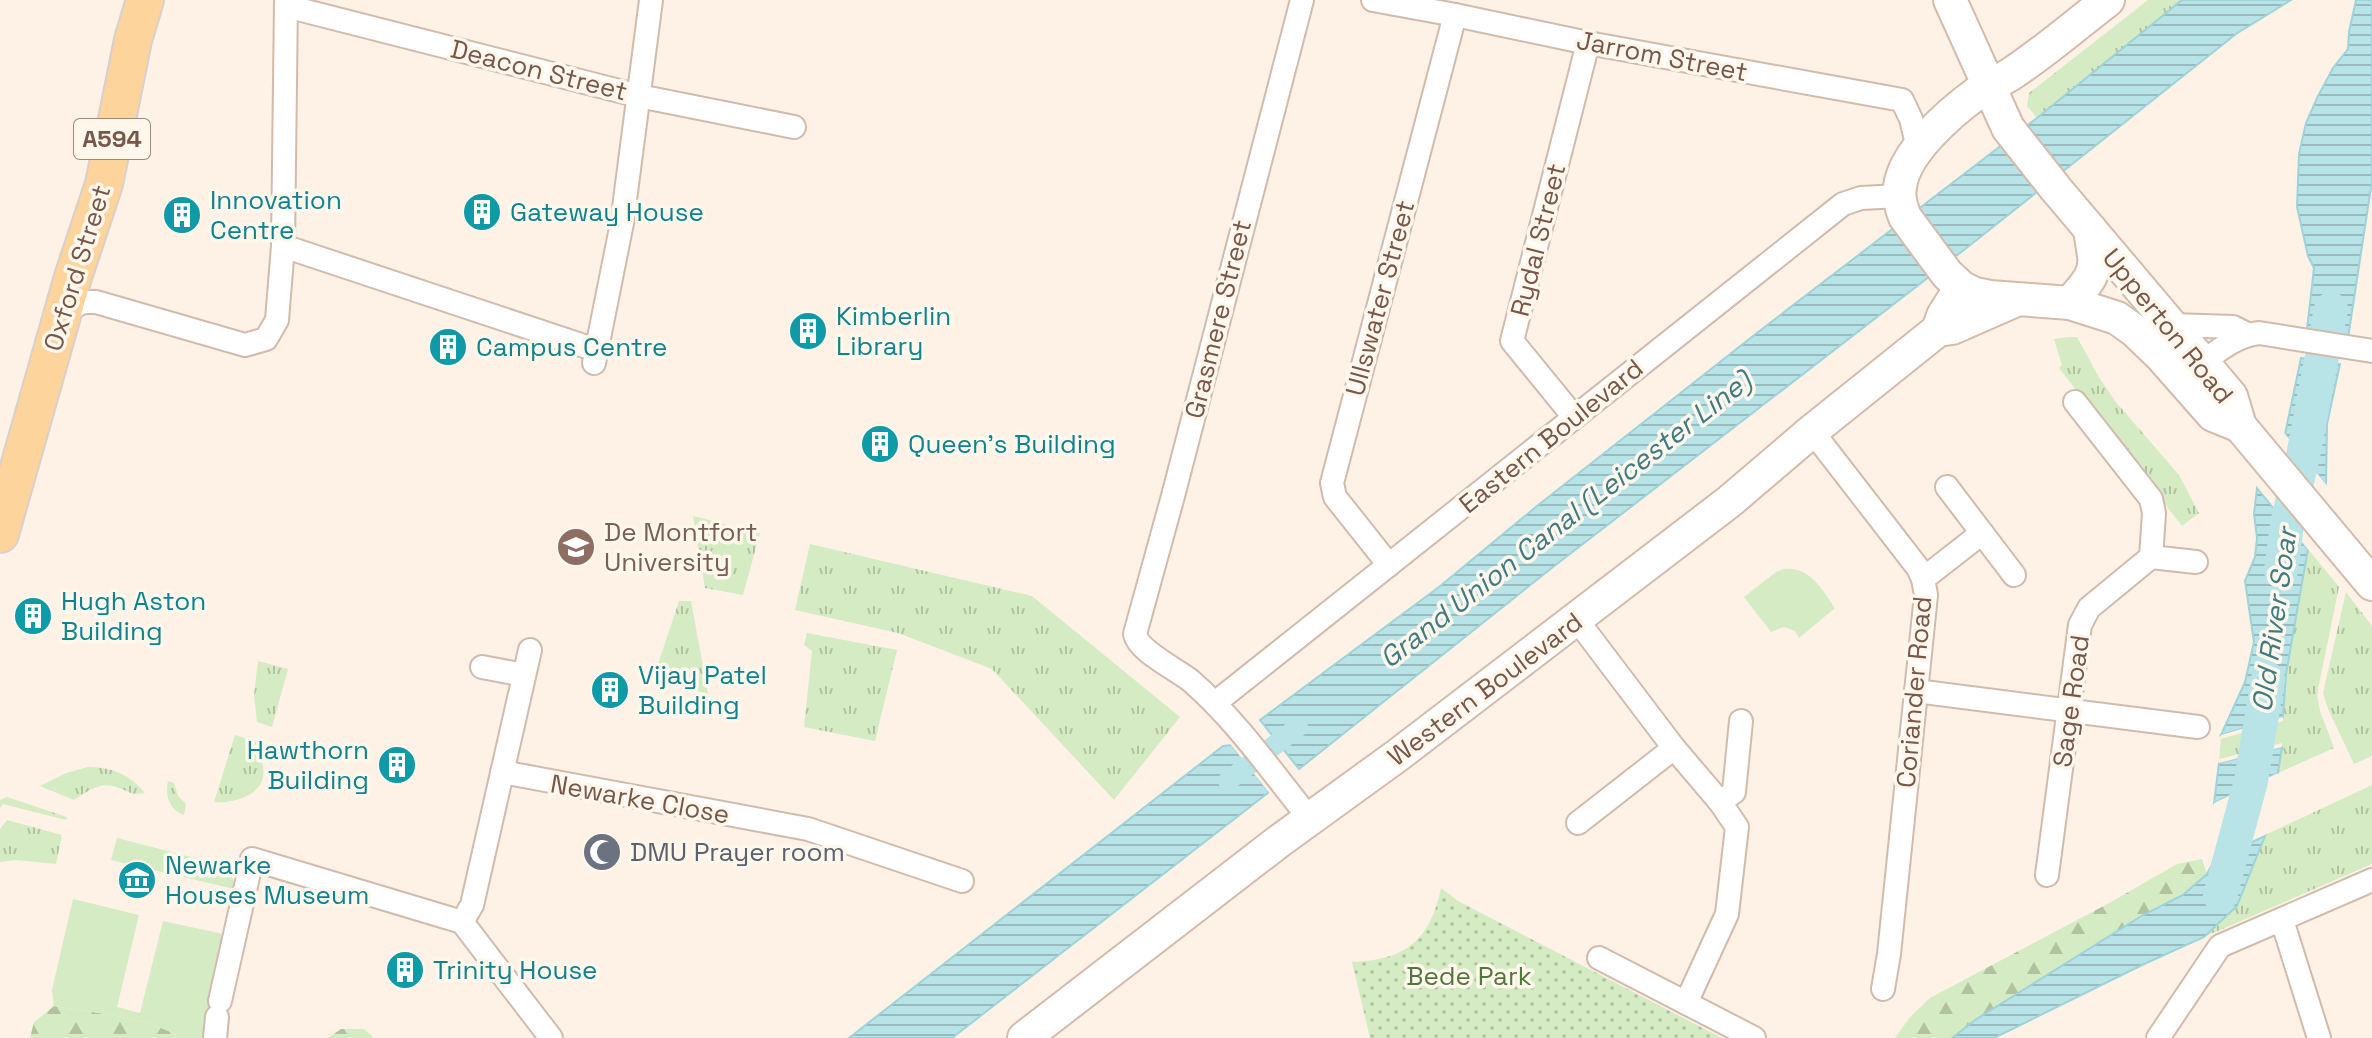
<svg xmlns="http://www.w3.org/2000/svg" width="2372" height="1038" font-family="'Space Grotesk',sans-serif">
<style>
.grass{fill:url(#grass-tufts)}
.forest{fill:url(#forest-firs)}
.park{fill:url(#park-dots)}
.garden{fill:#d5ebc3}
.water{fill:url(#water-rules);stroke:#9ed3d9;stroke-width:2}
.pier{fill:#fdf2e5}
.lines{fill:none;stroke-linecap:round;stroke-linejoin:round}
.canal{stroke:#b8e3e7;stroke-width:20}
.river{stroke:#b8e3e7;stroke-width:34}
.street-casing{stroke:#d1bbad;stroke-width:26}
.secondary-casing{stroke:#d4bbab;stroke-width:36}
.primary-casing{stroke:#d9d0cc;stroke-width:40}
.street{stroke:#fff;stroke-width:22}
.secondary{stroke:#fff;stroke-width:32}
.primary{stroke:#fdd49c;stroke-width:36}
.labels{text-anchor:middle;stroke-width:7;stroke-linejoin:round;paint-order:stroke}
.shield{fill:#fff7ec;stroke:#a0877a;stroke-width:2}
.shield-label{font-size:24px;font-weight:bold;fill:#775749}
.street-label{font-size:26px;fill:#775749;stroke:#fff7ec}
.culture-label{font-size:26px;fill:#0d838f;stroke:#fff7ec;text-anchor:start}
.education-label{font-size:26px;fill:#785e54;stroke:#fff7ec;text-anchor:start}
.worship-label{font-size:26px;fill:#5b616d;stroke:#fff7ec;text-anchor:start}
.park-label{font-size:26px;fill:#52773e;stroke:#fff7ec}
.water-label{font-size:28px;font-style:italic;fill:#3f7b83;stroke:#fff7ec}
</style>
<defs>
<pattern id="grass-tufts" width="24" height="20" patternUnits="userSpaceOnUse" patternTransform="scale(2)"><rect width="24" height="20" fill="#d5ebc3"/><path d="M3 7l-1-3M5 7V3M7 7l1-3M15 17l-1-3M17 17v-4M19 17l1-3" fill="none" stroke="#b2c1a0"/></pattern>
<pattern id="forest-firs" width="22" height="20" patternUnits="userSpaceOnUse" patternTransform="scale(2)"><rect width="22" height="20" fill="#d5ebc3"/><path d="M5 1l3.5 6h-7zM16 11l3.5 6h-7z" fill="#b2c1a0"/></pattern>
<pattern id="park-dots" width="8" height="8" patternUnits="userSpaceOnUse" patternTransform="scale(2)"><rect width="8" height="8" fill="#d5ebc3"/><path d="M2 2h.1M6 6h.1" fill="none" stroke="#b2c1a0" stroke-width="1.8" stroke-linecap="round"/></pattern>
<pattern id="water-rules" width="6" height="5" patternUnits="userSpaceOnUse" patternTransform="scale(2)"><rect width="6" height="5" fill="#b8e3e7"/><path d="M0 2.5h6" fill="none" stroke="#9abbbd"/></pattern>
</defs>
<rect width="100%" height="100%" fill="#fdf2e5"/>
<g class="grass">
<polygon points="2148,0 2182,0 2037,118 2027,106 2029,93"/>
<polygon points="2069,337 2077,337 2100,379 2115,401 2179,475 2199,513 2182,526 2059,368 2062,365 2054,339"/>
<polygon points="693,516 760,533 743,595 705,588"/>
<polygon points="810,544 1032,596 1180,717 1114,800 992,669 898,633 795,610"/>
<polygon points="2308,549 2339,587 2317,694 2320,711 2334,748 2278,773 2281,747 2219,763 2221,735 2283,717 2286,674"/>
<polygon points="2346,592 2372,626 2372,756 2354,764 2328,709 2323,693"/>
<polygon points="679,601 691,601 708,694 662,681 656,670"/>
<polygon points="807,633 897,650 875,741 804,727 812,651 804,645"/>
<polygon points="258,661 288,669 272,727 257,722 254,695"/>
<path d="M 235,735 L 257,742 C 263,765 272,784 245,797 C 235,801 226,803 214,802 Z"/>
<path d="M 88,767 C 113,767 130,775 145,793 C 131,795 132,793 119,788 C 102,780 88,791 74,800 L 40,786 L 66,773 Z"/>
<path d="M 168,781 L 174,783 L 178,796 L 186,804 L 184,815 C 169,810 165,795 168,781 Z"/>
<polygon points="2372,785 2372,864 2204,937 2237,906 2265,835"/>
<polygon points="7,797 67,817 66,820 3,804 0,808 0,800"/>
<polygon points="7,820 62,835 56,864 16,860 0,862 0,829"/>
</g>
<g class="forest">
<polygon points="2202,859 2207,874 2183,895 2143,915 1975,1020 1952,1038 1895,1038 1910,1017 1930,998 2111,902 2177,864"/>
<path d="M 54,1006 C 83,1011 159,1019 179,1038 L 30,1038 L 34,1022 Z"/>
<polygon points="341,1029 364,1029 374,1038 328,1038"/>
</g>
<path class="park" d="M 1441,888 L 1458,901 L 1722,1038 L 1370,1038 L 1352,962 C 1405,960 1430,941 1441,888 Z"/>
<g class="garden">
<path d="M 1784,569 C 1811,567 1821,589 1835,608 L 1799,638 L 1795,631 L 1784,627 L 1771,632 L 1744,597 L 1776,572 Z"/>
<path d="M 117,838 L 222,865 C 230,872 235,878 234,889 L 111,860 Z"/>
<path d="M 73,899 L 139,915 L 117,1007 L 140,1013 L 163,921 L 223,934 L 215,999 L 207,1038 L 179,1038 C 159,1019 83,1011 54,1006 L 52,990 Z"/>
</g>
<g class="water">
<polygon points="2182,0 2291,0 2236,34 1969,246 1553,567 1299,769 1260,720 1439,587 1537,506 1753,336 2037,118"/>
<polygon points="2356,0 2372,0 2372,181 2348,338 2307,329 2314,268 2308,256 2297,207 2299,154 2306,123 2317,98 2333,68 2348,49 2349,32"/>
<polygon points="2301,358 2340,364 2327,424 2326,485 2285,434"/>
<polygon points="2257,488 2308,549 2286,674 2283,717 2221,735 2245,682 2254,642 2245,581 2255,557 2257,538 2254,514"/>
<polygon points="1232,745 1269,792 952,1038 849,1038 1223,746"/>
<polygon points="2282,747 2278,773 2214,803 2219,763"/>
<polygon points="2265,836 2237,906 2204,937 2142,965 1994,1038 1952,1038 1975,1020 2143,915 2183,895 2207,874 2215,859"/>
</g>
<g class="pier">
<polygon points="2282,430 2285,434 2329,488 2323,488 2282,436"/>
<polygon points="2255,484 2260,485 2311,547 2311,553"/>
<polygon points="2283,717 2283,721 2221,739 2221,735"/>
<polygon points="1228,741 1235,742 1272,790 1271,795"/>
<polygon points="2282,743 2282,747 2219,763 2219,759"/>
<polygon points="2278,773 2277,778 2214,807 2214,803"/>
</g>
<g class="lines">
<polyline class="canal" points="1228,781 1298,727"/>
<g class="river">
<polyline points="2281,571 2287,524 2303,456 2331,309"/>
<polyline points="2220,896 2251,781 2268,679"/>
</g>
<g class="street-casing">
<g id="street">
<path d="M 1302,0 L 1173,496 L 1135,634 C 1138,651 1176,669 1191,681 C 1237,721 1271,771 1310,819"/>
<polyline points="1373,0 1455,15 1588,43 1902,100 1911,119 1918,148"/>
<polyline points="286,6 639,96 794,127"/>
<polyline points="283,246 596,350"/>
<polyline points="65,310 84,302 96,302 245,345 266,339 277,320 283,246 286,0"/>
<polyline points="2172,325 2233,327 2247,334"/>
<path d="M 2191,359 L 2203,362 C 2220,349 2238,335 2259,333 L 2372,351"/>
<polyline points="594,363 622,223 651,0"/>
<polyline points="1574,417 1512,341 1588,43"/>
<polyline points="1812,431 1918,568 1923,579 1926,595 1889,954 1883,989"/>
<polyline points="1947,487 2014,575"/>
<polyline points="2151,557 2196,562"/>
<polyline points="1389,565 1335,497 1332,483 1455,15"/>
<polyline points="1923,579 1982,533"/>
<polyline points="1577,620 1674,748 1720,802"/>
<polyline points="482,667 524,675"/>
<polyline points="1916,691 2198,727"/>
<polyline points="1215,703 1843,204 1861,198 1899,196"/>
<polyline points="502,772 808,829 962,881"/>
<polyline points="1578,823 1674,748"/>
<polyline points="2047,875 2080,625 2089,608 2151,557 2154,513 2151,499 2075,402"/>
<polyline points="2282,920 2319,1038"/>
<polyline points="462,922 472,905 530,650"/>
<polyline points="1599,958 1754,1038"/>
<polyline points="220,1001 252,859 462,922 551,1038"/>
<polyline points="1686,1003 1727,914 1737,827 1720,802 1734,792 1741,721"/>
<polyline points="215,1038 217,1017"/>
<polyline points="2158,1038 2220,946 2372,880"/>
</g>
</g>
<g class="secondary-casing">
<g id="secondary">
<polyline points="1950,0 2008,128 2056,189 2231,396 2240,426 2372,584"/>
<path d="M 2108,0 C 2077,24 2047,50 2014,72 C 2003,80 1988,85 1977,93 C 1950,113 1904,152 1900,187 C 1898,197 1901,207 1905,217 L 1947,274 L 1961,287 L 1975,294 L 1990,297 L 2070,303 L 2117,318 L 2135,331 L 2161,356 L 2213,415 L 2240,426"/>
<path d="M 2070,303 C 2082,288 2097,276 2094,256 C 2093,247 2091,238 2090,229"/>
<polyline points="1938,330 1952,328 2016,300"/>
<polyline points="1024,1038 1278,842 1398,755 1730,501 1812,431 1938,330 1943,316 1961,287"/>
</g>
</g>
<g class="primary-casing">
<polyline id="primary" points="0,534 73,277 104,184 133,40 145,0"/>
</g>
<use href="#street" class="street"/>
<use href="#secondary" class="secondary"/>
<use href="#primary" class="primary"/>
</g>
<defs>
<g id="building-disc" transform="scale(2)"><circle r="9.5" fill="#0f9aa8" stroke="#fff7ec"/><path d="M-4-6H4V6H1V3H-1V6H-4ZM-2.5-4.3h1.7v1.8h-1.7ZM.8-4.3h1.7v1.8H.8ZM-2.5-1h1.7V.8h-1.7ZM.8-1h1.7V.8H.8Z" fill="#fff"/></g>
<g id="university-disc" transform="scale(2)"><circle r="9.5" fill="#8d6e63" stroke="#fff7ec"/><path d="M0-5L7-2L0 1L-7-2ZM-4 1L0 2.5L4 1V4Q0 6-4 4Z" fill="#fff"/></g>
<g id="mosque-disc" transform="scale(2)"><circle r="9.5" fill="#6b7280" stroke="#fff7ec"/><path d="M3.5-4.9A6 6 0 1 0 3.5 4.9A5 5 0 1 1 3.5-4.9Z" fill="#fff"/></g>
<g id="museum-disc" transform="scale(2)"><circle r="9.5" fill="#0f9aa8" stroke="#fff7ec"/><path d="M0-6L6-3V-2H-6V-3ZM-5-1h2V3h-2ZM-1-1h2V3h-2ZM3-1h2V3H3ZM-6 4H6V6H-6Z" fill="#fff"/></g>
</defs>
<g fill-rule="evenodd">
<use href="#building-disc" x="482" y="212"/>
<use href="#building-disc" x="182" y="215"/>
<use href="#building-disc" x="808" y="331"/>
<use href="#building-disc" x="448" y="347"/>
<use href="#building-disc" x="880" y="444"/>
<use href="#university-disc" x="576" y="547"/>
<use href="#building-disc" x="33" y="616"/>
<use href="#building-disc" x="610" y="690"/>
<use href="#building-disc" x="397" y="765"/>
<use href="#mosque-disc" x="602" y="852"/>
<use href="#museum-disc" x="137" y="880"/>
<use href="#building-disc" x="405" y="970"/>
</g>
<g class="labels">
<rect class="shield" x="74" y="119" width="76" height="40" rx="6"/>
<g class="shield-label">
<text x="112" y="147">A594</text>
</g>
<g class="street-label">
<text transform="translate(1662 56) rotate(11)" y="9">Jarrom Street</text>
<text transform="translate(539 70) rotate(14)" y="9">Deacon Street</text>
<text transform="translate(1538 240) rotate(-76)" y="9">Rydal Street</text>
<text transform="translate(77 268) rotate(-73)" y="9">Oxford Street</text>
<text transform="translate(1380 298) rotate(-75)" y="9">Ullswater Street</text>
<text transform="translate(1218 319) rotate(-76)" y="9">Grasmere Street</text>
<text transform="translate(2168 326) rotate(51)" y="9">Upperton Road</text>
<text transform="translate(1551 436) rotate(-39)" y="9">Eastern Boulevard</text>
<text transform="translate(1485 689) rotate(-37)" y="9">Western Boulevard</text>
<text transform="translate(1914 692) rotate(-85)" y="9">Coriander Road</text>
<text transform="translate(2071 701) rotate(-82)" y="9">Sage Road</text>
<text transform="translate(640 799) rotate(10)" y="9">Newarke Close</text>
</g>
<g class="culture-label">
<text x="210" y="209">Innovation<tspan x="210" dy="30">Centre</tspan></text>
<text x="510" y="221">Gateway House</text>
<text x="836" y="325">Kimberlin<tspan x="836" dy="30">Library</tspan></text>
<text x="476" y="356">Campus Centre</text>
<text x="908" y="453">Queen's Building</text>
<text x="61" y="610">Hugh Aston<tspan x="61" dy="30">Building</tspan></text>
<text x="638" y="684">Vijay Patel<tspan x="638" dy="30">Building</tspan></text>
<text x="369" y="759" text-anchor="end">Hawthorn<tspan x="369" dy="30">Building</tspan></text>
<text x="165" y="874">Newarke<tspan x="165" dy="30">Houses Museum</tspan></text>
<text x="433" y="979">Trinity House</text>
</g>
<g class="education-label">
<text x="604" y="541">De Montfort<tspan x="604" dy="30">University</tspan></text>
</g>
<g class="worship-label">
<text x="630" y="861">DMU Prayer room</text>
</g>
<g class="park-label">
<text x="1469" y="985">Bede Park</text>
</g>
<g class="water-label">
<text transform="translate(1565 519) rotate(-38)" y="10">Grand Union Canal (Leicester Line)</text>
<text transform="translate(2274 620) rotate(-82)" y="10">Old River Soar</text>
</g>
</g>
</svg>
